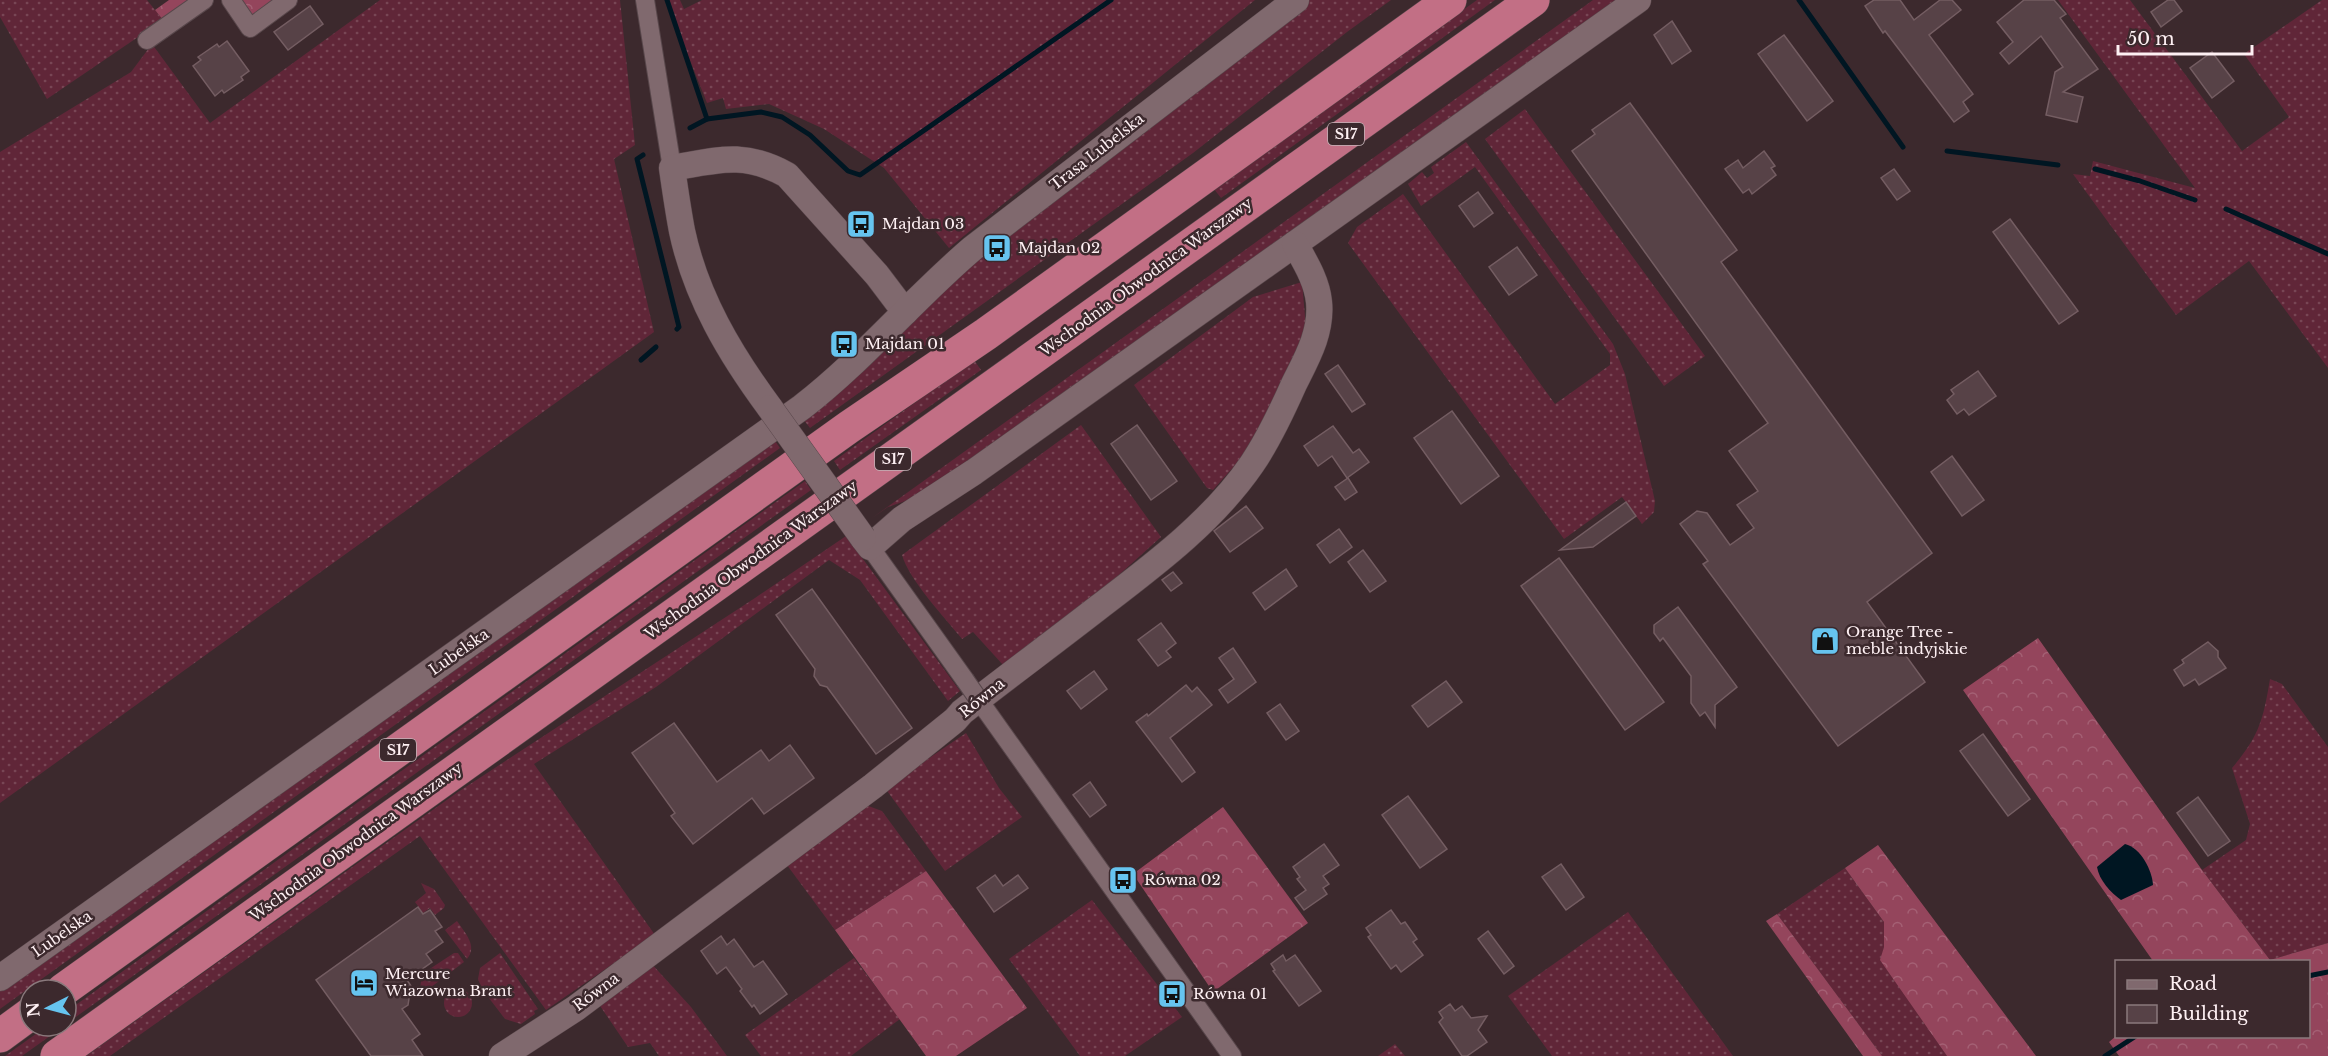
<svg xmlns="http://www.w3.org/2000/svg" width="2328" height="1056" font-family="'Libre Baskerville',serif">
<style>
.grass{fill:url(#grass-dots)}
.forest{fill:url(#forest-crowns)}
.water{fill:#001622}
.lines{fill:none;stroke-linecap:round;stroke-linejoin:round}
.stream{stroke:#001622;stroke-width:5}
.building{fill:#574247;stroke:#745d62;stroke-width:1.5}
.street-casing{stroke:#58474b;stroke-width:20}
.secondary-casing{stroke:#58474b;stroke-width:27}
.highway-casing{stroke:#58474b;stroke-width:34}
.street{stroke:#80696e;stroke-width:18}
.secondary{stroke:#80696e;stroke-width:26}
.highway{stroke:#c26f85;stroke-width:33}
.street-bridge-casing{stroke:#58474b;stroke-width:20;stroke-linecap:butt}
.secondary-bridge-casing{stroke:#58474b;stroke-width:27;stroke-linecap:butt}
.street-bridge{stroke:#80696e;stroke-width:18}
.secondary-bridge{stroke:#80696e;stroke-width:26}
.labels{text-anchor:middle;stroke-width:5;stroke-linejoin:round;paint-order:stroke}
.shield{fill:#3c292d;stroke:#c4b4b8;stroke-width:1.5}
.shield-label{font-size:14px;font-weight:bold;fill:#fef0f3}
.street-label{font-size:15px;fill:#fef0f3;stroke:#3c292d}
.poi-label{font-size:15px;fill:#fef0f3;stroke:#3c292d;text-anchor:start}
</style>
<defs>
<pattern id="grass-dots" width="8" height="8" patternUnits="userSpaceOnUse" patternTransform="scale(1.5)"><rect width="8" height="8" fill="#602638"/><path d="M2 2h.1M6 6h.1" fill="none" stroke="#784655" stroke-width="1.8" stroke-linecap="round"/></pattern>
<pattern id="forest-crowns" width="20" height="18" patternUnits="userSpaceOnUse" patternTransform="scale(1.5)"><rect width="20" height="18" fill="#94455c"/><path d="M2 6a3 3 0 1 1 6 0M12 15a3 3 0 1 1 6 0" fill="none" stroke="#a46074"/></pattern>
</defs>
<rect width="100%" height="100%" fill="#3c292d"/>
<g class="grass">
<polygon points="0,0 147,0 163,20 47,99 0,17"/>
<polygon points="380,0 620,0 635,145 614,159 654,332 0,803 0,152 131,72 152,44 210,123"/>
<polygon points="666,0 680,0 684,9 702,0 1255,0 949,248 884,168 824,129 769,104 726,109 723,98 707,103"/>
<polygon points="1309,0 1391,0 1347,32 1193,153 810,428 803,419 971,266 987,254 990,256 1002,247 1000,243 1022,226 1019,222"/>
<polygon points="1477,0 1495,0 1221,198 1214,189"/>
<polygon points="1593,0 1624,0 967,464 914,498 888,507 872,518"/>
<polygon points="2058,0 2130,0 2242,151 2289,117 2244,54 2322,0 2328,0 2328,368 2249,261 2176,315 2073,174 2090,176 2093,161 2195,188"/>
<polygon points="1525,109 1705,356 1664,386 1485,139"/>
<polygon points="1466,142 1613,344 1625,374 1655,501 1654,512 1642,524 1622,497 1564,539 1348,243 1357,227 1403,194 1555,404 1610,365 1610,354 1475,167 1421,206 1408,184 1422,172 1427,178 1434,173 1431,167"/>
<polygon points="1302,282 1306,328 1282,389 1254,444 1213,490 1207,488 1134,385 1253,297"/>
<polygon points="974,360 981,370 840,470 834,461"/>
<path d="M 1081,425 L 1161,537 L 1080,610 L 1004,666 L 973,632 L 962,639 C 945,618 909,580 902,555 Z"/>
<polygon points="773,438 780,448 0,1009 0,988"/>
<polygon points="805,481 811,490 66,1024 66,1012"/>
<polygon points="846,536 960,691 948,701 860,580 829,560 656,687 534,764 655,935 546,1010 420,836 110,1056 86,1056 458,792 755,598"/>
<path d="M 2270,679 L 2282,684 L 2328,747 L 2328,943 L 2270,960 L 2202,870 L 2246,840 L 2250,824 L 2232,768 C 2259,736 2263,721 2270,679 Z"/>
<polygon points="966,733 999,788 1022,817 945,871 885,788"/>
<polygon points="863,804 882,811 926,871 835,930 784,861"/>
<polygon points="1845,868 1884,922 1884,947 1881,960 1947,1056 1882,1056 1777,914"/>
<polygon points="421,883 434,889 445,905 444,908 435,915 430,908 423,913 415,902 426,893"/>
<polygon points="1092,900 1182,1017 1125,1056 1080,1056 1009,959"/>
<polygon points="1628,912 1733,1056 1552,1056 1508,996"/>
<path d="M 457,921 C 465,933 478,946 467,959 L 445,930 Z"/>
<polygon points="454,953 458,953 464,962 426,991 420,989 422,974"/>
<polygon points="500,953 538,1009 534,1011 535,1014 521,1024 505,1019 482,989 478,979 480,968"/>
<polygon points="854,958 900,1019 851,1056 761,1056 745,1035"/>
<polygon points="649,961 691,1007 727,1056 659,1056 650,1043 628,1047 596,1000"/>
<circle cx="458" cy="1003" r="14"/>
<polygon points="47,1026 64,1026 22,1056 5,1056"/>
<polygon points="1395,1044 1405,1056 1378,1056"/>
</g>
<g class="forest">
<polygon points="169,0 191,0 163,20 155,10"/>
<polygon points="240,0 278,0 253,18"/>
<polygon points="2038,638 2202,870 2270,960 2328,943 2328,1056 2119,1056 2109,1042 2116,1036 2308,1036 2308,962 2153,961 1963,690"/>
<polygon points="1223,807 1308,923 1213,992 1133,874"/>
<polygon points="1878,845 2036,1056 1947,1056 1880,960 1884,947 1884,922 1845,868"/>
<polygon points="926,871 1027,1008 956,1056 926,1056 835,930"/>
<polygon points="1777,914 1882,1056 1863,1056 1766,921"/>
</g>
<path class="water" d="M 2125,844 C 2141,848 2152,870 2153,885 L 2121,900 C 2111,893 2099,880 2097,867 Z"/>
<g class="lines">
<g class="stream">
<polyline points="667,0 707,119 690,128"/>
<polyline points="1799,0 1903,147"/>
<polyline points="707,119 761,112 782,117 810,135 848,171 860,175 1111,0"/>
<polyline points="1947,151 2058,165"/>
<polyline points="643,155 637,159 679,327 677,329"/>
<polyline points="2095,169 2140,181 2195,200"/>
<polyline points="2226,209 2328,254"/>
<polyline points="641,360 656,347"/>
<polyline points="2308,976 2328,972"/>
<polyline points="2105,1056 2136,1036"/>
</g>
</g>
<g class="building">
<polygon points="1874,0 1900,0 1914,20 1940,0 1952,0 1961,10 1929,35 1973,94 1963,102 1969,111 1954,122 1885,31 1883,33 1865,6"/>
<polygon points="2024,0 2054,0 2066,14 2060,18 2098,69 2063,92 2083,97 2077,122 2046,115 2055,72 2063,67 2041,36 2009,64 2000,53 2013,42 1997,22"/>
<polygon points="2168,0 2174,0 2182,11 2161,27 2151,12"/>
<polygon points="310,6 323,24 288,50 274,32"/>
<polygon points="1672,21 1691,51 1672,64 1654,35"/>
<polygon points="1784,35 1833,101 1807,121 1758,54"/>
<polygon points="227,41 249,71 241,77 243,80 224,93 222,90 215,96 193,66 201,60 198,57 217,44 219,47"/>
<polygon points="2212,52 2234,81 2212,98 2190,68"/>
<polygon points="1630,103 1737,250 1721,262 1932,553 1867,602 1925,682 1838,746 1703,564 1708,561 1680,524 1697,511 1707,513 1730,545 1754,528 1737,505 1758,491 1729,451 1768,423 1572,151 1595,134 1592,130"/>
<polygon points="1764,151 1775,166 1771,168 1776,175 1752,194 1749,189 1743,193 1725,169 1738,160 1743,168"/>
<polygon points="1894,169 1910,191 1897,200 1881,178"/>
<polygon points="1478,192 1493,213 1474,227 1459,206"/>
<polygon points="2010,219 2078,311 2059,324 1993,232"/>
<polygon points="1517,247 1537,275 1509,295 1489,267"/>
<polygon points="1338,365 1365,404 1352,412 1325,374"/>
<polygon points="1978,371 1996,396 1969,415 1964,409 1957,414 1947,400 1954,394 1951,390"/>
<polygon points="1452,411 1499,476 1461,504 1414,438"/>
<polygon points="1137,425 1177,481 1151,500 1111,444"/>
<polygon points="1333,426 1353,453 1359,449 1369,462 1347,478 1332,456 1318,466 1304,446"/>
<polygon points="1952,456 1984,500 1962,516 1931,472"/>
<polygon points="1348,478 1357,492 1345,500 1335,487"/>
<polygon points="1626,502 1636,516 1593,547 1560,550"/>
<polygon points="1246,506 1263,528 1230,552 1214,531"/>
<polygon points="1339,529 1352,547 1330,563 1317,545"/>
<polygon points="1363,550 1386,581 1370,592 1348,562"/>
<polygon points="1559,558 1664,702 1625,730 1521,586"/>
<polygon points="1286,569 1297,586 1265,610 1253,593"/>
<polygon points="1173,572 1182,583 1171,591 1162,580"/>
<polygon points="812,589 912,728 876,754 827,687 820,685 814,676 815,669 776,615"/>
<polygon points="1678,607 1737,687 1715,705 1715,727 1705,712 1700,716 1691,703 1691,676 1663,638 1660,641 1654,633 1654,625"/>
<polygon points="1161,623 1176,643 1166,651 1171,657 1158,666 1138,640"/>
<polygon points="2208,642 2218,651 2218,657 2226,668 2199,685 2195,679 2184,686 2174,670 2184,663 2182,660"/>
<polygon points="1233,648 1256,682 1228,703 1219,690 1234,679 1219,658"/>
<polygon points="1094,671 1107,689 1081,709 1067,691"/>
<polygon points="1446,681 1462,702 1428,727 1412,706"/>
<polygon points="1186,685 1192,692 1197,687 1212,705 1170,738 1195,772 1182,782 1136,722 1147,714 1148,716"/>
<polygon points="1280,704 1299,731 1286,740 1267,713"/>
<polygon points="674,723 717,782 761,750 769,761 790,745 814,778 764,814 752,798 693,844 671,816 675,813 632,753"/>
<polygon points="1983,734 2030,799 2008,816 1960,751"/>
<polygon points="1090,782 1106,805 1090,817 1073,795"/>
<polygon points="1408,796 1447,849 1420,868 1382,815"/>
<polygon points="2198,797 2230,841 2208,856 2177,813"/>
<polygon points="1324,844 1339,865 1323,876 1329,884 1323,888 1327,894 1304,910 1295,898 1306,890 1297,879 1300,877 1293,867"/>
<polygon points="1561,864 1584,897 1566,910 1542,877"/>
<polygon points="995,875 1003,886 1018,875 1028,888 994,912 977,888"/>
<polygon points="418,907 423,914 430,910 442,927 435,931 443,942 426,954 432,962 407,980 411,986 408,1005 402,1009 420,1034 412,1040 423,1056 371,1056 316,980"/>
<polygon points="1391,910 1401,924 1405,922 1417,939 1413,942 1423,955 1401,972 1396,965 1391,969 1368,937 1371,935 1366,928"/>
<polygon points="1488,931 1514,966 1504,974 1478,939"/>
<polygon points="721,936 727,945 734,939 754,967 763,961 787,994 760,1014 754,1005 752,1007 740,991 742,989 726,967 717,974 701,951"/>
<polygon points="1283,955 1286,961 1295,955 1321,991 1299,1006 1273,971 1275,970 1271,964"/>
<polygon points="1450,1004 1455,1011 1462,1006 1471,1018 1487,1016 1478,1030 1487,1042 1467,1056 1462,1056 1439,1022 1443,1018 1439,1012"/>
</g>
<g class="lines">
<g class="street-casing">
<g id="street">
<polyline points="231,0 250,28 288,0"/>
<polyline points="645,0 672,168"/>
<polyline points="147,40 204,0"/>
<polyline points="870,547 965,680"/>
<polyline points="983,706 1232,1056"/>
</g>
</g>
<g class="secondary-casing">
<g id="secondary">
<path d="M 770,408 C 730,354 696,297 682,231 C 678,210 675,189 672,168 C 718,160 744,151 787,175 L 877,275 L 905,312"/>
<polyline points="863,538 870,547 902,519 974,472 1638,0"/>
<path d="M 0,978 L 802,407 C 864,359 914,298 973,248 L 1296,0"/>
<path d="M 502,1056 L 576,1008 L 873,786 L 955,720 L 962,712 C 1008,676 1054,642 1099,607 C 1154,565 1213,521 1252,464 C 1269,439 1282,411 1294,384 C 1307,358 1322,332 1319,302 C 1317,281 1305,262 1295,244"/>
</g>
</g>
<g class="highway-casing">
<g id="highway">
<polyline points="63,990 849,427 986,334 1450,0"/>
<polyline points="0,1036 30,1014"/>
<polyline points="57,1056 1533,0"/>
</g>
</g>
<use href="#street" class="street"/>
<use href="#secondary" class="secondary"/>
<use href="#highway" class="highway"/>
<g class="street-bridge-casing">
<polyline id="street-bridge" points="965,680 983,706"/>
</g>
<g class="secondary-bridge-casing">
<polyline id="secondary-bridge" points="770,408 863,538"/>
</g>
<use href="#street-bridge" class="street-bridge"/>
<use href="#secondary-bridge" class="secondary-bridge"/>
</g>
<defs>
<g id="bus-square" transform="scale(1.5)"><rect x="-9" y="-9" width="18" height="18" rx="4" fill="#66c4ef" stroke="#3c292d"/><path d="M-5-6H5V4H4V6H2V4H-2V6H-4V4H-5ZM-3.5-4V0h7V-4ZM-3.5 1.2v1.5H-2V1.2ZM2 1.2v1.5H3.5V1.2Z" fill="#111"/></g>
<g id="shop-square" transform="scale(1.5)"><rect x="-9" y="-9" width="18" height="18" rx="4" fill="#66c4ef" stroke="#3c292d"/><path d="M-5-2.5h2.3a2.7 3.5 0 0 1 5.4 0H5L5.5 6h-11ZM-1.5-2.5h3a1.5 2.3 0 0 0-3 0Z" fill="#111"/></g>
<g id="hotel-square" transform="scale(1.5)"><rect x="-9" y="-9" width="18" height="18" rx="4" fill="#66c4ef" stroke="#3c292d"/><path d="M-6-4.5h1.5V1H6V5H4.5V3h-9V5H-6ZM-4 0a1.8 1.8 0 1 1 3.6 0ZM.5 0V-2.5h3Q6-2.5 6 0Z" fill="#111"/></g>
</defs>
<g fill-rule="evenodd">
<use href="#bus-square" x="861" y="224"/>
<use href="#bus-square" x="997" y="248"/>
<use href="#bus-square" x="844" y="344"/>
<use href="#shop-square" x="1825" y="641"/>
<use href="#bus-square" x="1123" y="880"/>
<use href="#hotel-square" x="364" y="983"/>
<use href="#bus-square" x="1172" y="994"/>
</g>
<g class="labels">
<g class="shield">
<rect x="1328" y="123" width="36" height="22" rx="4.5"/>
<rect x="875" y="448" width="36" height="22" rx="4.5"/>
<rect x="380" y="739" width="36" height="22" rx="4.5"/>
</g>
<g class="shield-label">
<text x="1346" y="139">S17</text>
<text x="893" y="464">S17</text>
<text x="398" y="755">S17</text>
</g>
<g class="street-label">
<text transform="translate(1097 152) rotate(-38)" y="5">Trasa Lubelska</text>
<text transform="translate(1146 277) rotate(-36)" y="5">Wschodnia Obwodnica Warszawy</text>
<text transform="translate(751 560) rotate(-36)" y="5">Wschodnia Obwodnica Warszawy</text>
<text transform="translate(459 652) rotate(-35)" y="5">Lubelska</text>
<text transform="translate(982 698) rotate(-39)" y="5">Równa</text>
<text transform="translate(356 842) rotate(-36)" y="5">Wschodnia Obwodnica Warszawy</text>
<text transform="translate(62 934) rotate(-35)" y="5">Lubelska</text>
<text transform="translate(596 992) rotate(-37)" y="5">Równa</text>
</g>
<g class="poi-label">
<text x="882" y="229">Majdan 03</text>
<text x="1018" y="253">Majdan 02</text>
<text x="865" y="349">Majdan 01</text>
<text x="1846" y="637">Orange Tree -<tspan x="1846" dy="17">meble indyjskie</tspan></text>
<text x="1144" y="885">Równa 02</text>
<text x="385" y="979">Mercure<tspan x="385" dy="17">Wiazowna Brant</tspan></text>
<text x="1193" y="999">Równa 01</text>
</g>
</g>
<rect x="2115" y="960" width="195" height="78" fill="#3c292d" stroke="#8a797c" stroke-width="1.5"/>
<rect x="2127" y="980" width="30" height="9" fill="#80696e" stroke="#8a797c" stroke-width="1.5"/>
<text x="2169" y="990" font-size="18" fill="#fef0f3">Road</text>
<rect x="2127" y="1005" width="30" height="18" fill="#574247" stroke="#8a797c" stroke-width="1.5"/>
<text x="2169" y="1020" font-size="18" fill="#fef0f3">Building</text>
<g transform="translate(48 1008) rotate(264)"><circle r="28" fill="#3c292d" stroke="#8a797c" stroke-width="1.5"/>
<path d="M0-4.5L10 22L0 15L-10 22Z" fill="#66c4ef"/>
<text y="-9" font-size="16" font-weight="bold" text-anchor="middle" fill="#fef0f3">N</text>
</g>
<path d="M2118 45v9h134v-9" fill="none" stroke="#fef0f3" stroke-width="3"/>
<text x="2127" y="45" font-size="18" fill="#fef0f3" stroke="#3c292d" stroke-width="4.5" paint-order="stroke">50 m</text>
</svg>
